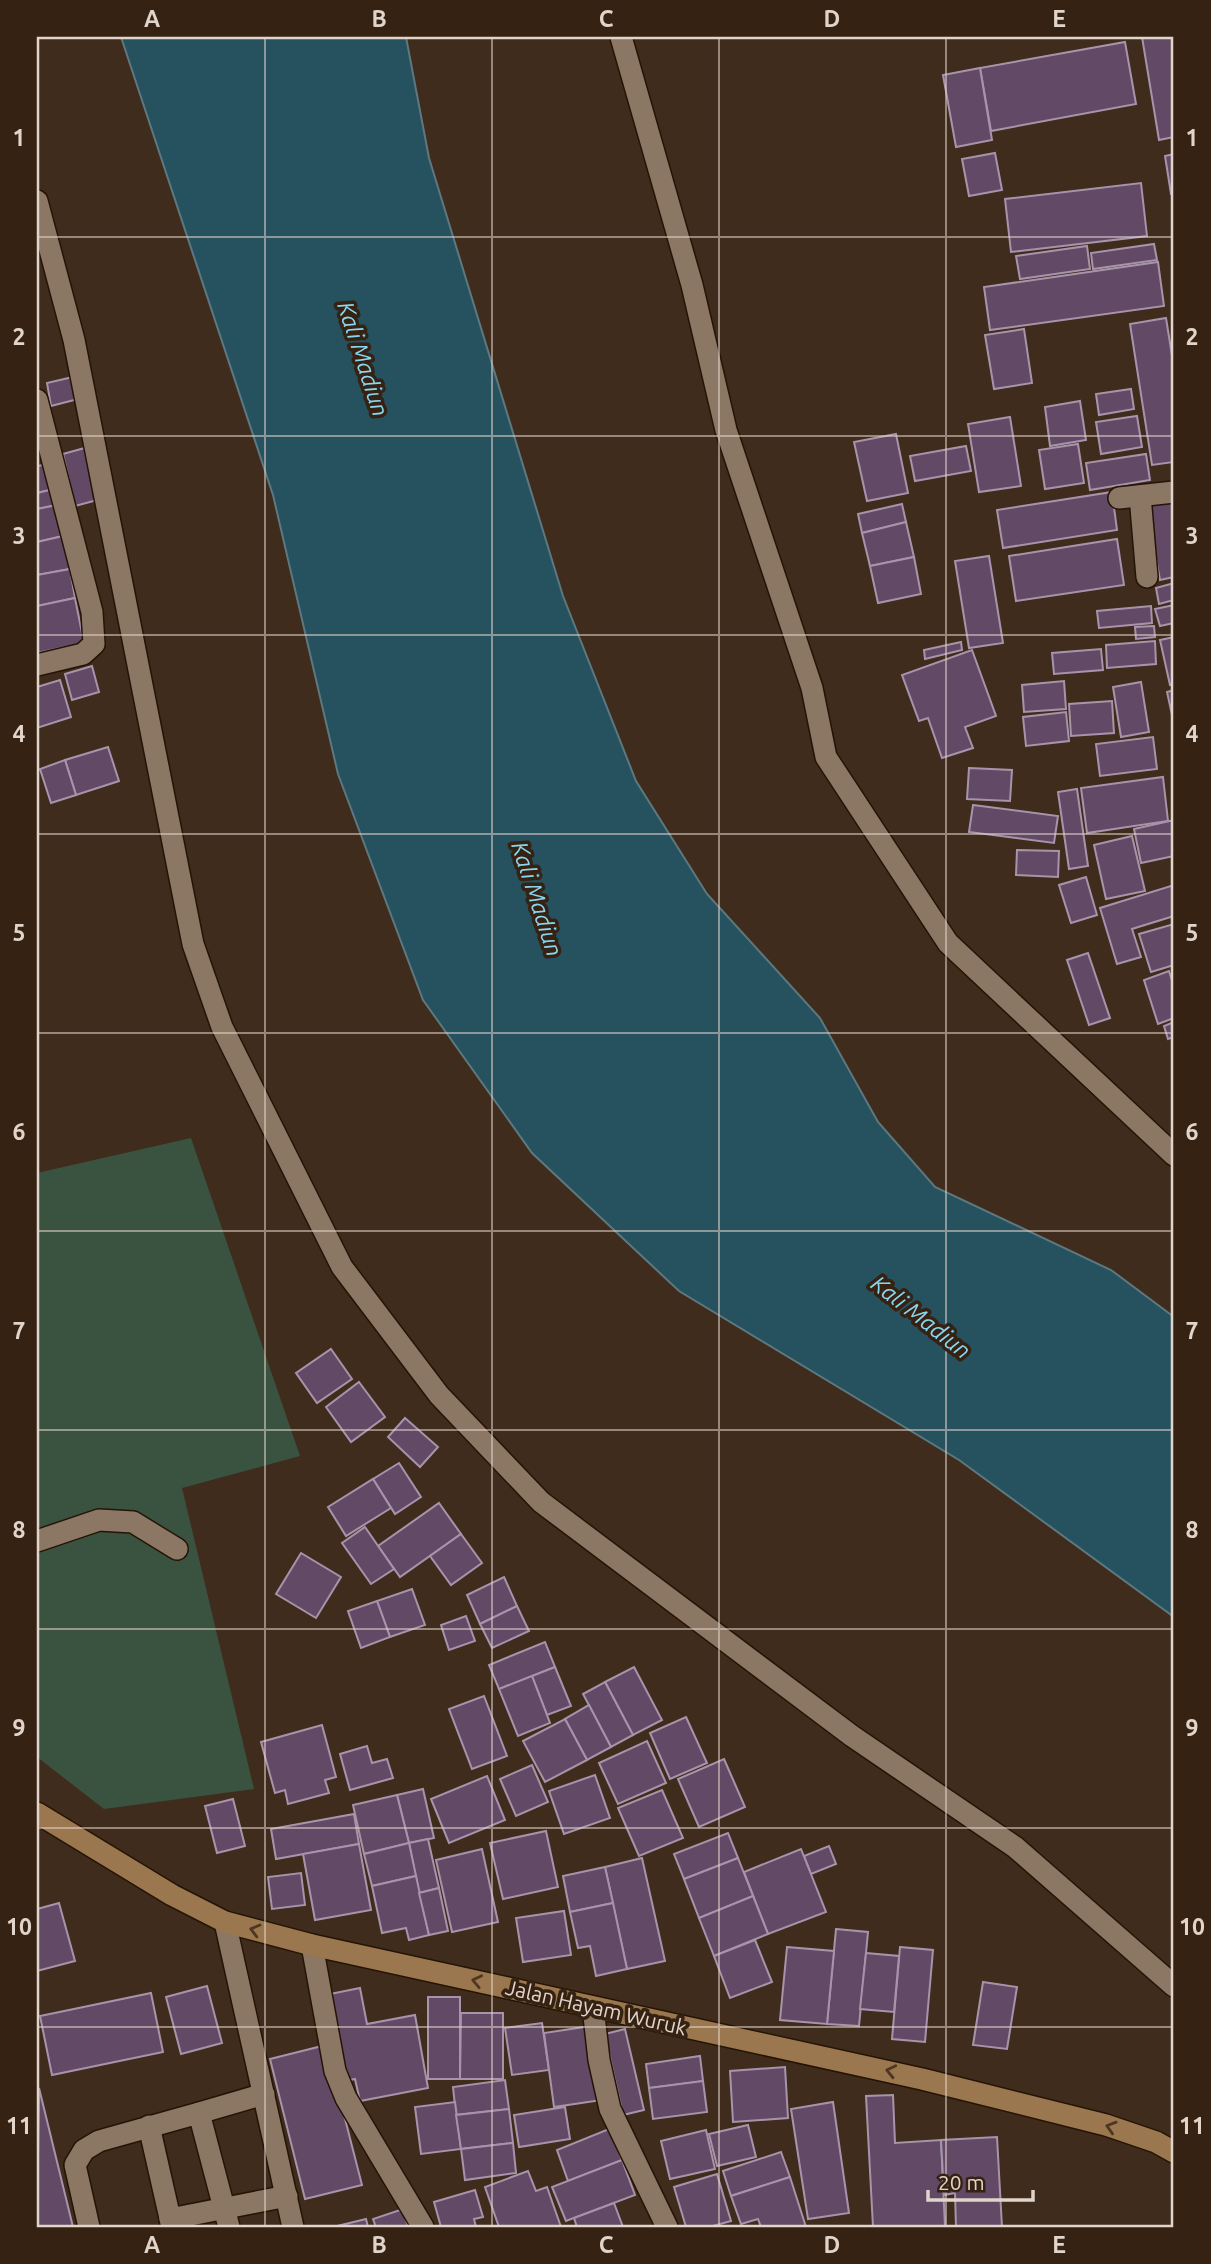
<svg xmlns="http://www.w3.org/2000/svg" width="1211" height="2264" font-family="Ubuntu,sans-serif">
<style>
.green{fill:#3a5340}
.water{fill:#26515f;stroke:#5e787f;stroke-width:2}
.building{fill:#624a66;stroke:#a794ab;stroke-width:2}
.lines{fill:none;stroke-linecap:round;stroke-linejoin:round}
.minor-casing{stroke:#251405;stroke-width:24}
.secondary-casing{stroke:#251405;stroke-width:24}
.minor{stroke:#8c7664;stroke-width:21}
.secondary{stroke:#9a774e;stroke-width:21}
.oneway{stroke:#4e3721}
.grid{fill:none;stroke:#e1d4ca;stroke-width:2;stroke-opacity:0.55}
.labels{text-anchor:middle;stroke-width:7;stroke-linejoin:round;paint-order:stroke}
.street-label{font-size:21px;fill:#e1d4ca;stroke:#352212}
.water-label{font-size:23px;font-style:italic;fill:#8ad6f0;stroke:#352212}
.neatline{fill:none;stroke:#e1d4ca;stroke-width:2.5}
.grid-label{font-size:23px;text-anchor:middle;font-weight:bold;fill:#e1d4ca}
</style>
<rect width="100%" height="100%" fill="#3f2c1c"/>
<polygon class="green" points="191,1138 300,1456 182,1488 254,1789 104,1809 37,1757 37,1173"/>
<polygon class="water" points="121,37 406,37 429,158 563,596 636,781 707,894 820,1018 878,1122 935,1187 1111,1270 1174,1317 1174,1617 959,1460 679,1291 532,1153 423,1000 338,774 273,495"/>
<g class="building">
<polygon points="1142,37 1174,37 1174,137 1159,140"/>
<polygon points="1125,42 1136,104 991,131 980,68"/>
<polygon points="980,68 992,140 956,147 943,75"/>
<polygon points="995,153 1002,190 969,196 962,159"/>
<polygon points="1174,154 1174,194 1171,194 1165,156"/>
<polygon points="1141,183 1147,236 1011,252 1005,199"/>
<polygon points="1154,244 1157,260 1093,269 1091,253"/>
<polygon points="1087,246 1090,269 1020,279 1016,256"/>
<polygon points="1158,262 1164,306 990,330 984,287"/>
<polygon points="1166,318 1174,368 1174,462 1152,465 1130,324"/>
<polygon points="1024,329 1032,383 994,389 985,335"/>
<polygon points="77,376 82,398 51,406 47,383"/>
<polygon points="1131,389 1134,409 1099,415 1096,394"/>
<polygon points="1080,401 1086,440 1050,446 1045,407"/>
<polygon points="1137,416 1142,447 1101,454 1096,422"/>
<polygon points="1010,417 1021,486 979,492 968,424"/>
<polygon points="896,434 908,493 867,501 854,442"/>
<polygon points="1078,444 1084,483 1045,489 1039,450"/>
<polygon points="966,446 971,471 915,481 910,456"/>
<polygon points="88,447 101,499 75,506 63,454"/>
<polygon points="1146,454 1150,480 1090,490 1086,463"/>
<polygon points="49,464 54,489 37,493 37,466"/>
<polygon points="54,489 57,505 37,509 37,493"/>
<polygon points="1112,492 1117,530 1003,548 997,510"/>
<polygon points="1174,498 1174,577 1160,580 1146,503"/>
<polygon points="902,504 906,522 862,533 858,514"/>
<polygon points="57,505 63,536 37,542 37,509"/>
<polygon points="906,522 914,557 870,566 862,533"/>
<polygon points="63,536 70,569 37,575 37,542"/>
<polygon points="1117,539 1124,585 1016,601 1009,556"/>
<polygon points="989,556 1003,643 969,648 955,561"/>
<polygon points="914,557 921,594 878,603 870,566"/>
<polygon points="70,569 75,598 37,606 37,575"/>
<polygon points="1174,583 1174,600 1159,604 1156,588"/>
<polygon points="75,598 84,643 37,653 37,606"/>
<polygon points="1174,605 1174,623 1160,626 1155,609"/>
<polygon points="1151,606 1152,623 1099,628 1097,611"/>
<polygon points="1154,626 1155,637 1136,639 1135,627"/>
<polygon points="1174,637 1174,684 1170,685 1160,640"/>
<polygon points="1155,641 1156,664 1107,668 1106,645"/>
<polygon points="961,642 962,650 925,659 924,650"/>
<polygon points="1101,649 1103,670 1054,674 1052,653"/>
<polygon points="972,650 996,716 965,727 973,748 942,758 928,718 919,721 902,675"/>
<polygon points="92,666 99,692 72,700 65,674"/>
<polygon points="60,680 71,717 37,728 37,687"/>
<polygon points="1064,681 1066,709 1024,712 1022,685"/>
<polygon points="1141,682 1149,732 1121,737 1113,687"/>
<polygon points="1174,690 1174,724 1167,692"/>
<polygon points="1112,701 1114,733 1071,736 1069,704"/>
<polygon points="1066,712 1069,741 1026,746 1023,717"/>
<polygon points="1153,737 1157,769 1100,776 1096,744"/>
<polygon points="108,747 119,781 76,795 65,760"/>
<polygon points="65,760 76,795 51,803 40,769"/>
<polygon points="969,768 1012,770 1010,801 967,799"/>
<polygon points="1163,777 1168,821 1087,833 1081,788"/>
<polygon points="1077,789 1088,866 1069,869 1058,792"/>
<polygon points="973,805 1058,816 1054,843 969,832"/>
<polygon points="1174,820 1174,856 1141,863 1134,829"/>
<polygon points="1132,836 1145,891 1106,899 1094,845"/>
<polygon points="1017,850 1059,851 1058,877 1016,875"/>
<polygon points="1086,877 1097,915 1071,923 1059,885"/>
<polygon points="1174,885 1174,916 1132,929 1141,957 1117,964 1100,908"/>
<polygon points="1174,924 1174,965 1151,972 1139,934"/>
<polygon points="1088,953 1110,1018 1089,1025 1067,960"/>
<polygon points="1169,971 1174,987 1174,1018 1158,1024 1144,980"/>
<polygon points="1174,1022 1174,1037 1168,1039 1164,1026"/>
<polygon points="331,1349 352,1379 317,1403 296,1373"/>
<polygon points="359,1382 385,1417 351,1442 326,1407"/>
<polygon points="405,1418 438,1447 420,1467 388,1437"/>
<polygon points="399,1463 421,1497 395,1514 373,1479"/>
<polygon points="373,1479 391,1508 346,1536 328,1507"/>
<polygon points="439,1503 461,1534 400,1577 378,1546"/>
<polygon points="365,1527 394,1569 371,1584 342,1543"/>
<polygon points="461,1534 482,1563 451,1585 430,1556"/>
<polygon points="301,1553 341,1577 316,1618 276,1594"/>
<polygon points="504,1577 517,1606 480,1624 467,1595"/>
<polygon points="412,1589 425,1625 390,1637 377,1601"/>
<polygon points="377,1601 390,1637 361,1648 348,1611"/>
<polygon points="517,1606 529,1631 492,1648 480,1624"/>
<polygon points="466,1616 475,1641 449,1650 441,1625"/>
<polygon points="545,1642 555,1667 499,1689 489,1665"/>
<polygon points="555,1667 571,1706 547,1715 532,1676"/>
<polygon points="634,1667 662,1720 633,1735 605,1682"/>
<polygon points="532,1676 550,1723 518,1736 499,1689"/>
<polygon points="605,1682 633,1735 611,1747 583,1694"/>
<polygon points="484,1696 507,1756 472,1769 449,1709"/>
<polygon points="589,1705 611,1747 587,1760 565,1719"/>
<polygon points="686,1717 707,1763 670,1779 650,1733"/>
<polygon points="565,1719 587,1760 545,1782 523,1741"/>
<polygon points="322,1725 336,1777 325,1780 329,1793 288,1804 285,1790 275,1793 261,1742"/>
<polygon points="647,1741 666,1783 618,1804 599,1763"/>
<polygon points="367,1746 372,1763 387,1759 393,1778 350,1790 340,1754"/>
<polygon points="724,1759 745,1807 699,1827 678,1779"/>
<polygon points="532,1765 548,1802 516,1816 500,1779"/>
<polygon points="595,1775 610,1818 564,1834 549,1791"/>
<polygon points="487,1776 505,1820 449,1843 431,1799"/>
<polygon points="423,1789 434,1838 409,1843 397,1795"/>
<polygon points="662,1790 683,1838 639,1856 618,1808"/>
<polygon points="397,1795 409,1843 364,1854 353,1805"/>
<polygon points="233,1799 245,1846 217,1853 205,1806"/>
<polygon points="354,1814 359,1844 276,1859 271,1829"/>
<polygon points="546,1831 558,1887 503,1899 490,1843"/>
<polygon points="728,1833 738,1858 684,1879 674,1854"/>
<polygon points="428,1839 439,1888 419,1893 409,1843"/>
<polygon points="409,1843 416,1876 372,1886 364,1854"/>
<polygon points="359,1844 371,1910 315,1920 303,1854"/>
<polygon points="829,1846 836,1864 811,1874 804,1856"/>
<polygon points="482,1849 498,1922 452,1932 436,1860"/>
<polygon points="801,1849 826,1912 768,1934 744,1872"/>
<polygon points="642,1858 665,1961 627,1969 605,1867"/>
<polygon points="738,1858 753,1896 699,1918 684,1879"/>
<polygon points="605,1867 613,1903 570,1912 563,1876"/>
<polygon points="301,1873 305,1905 272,1909 268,1877"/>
<polygon points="416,1876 429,1935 409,1940 406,1928 382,1933 372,1886"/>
<polygon points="439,1888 448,1931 429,1935 419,1893"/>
<polygon points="753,1896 768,1934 714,1956 699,1918"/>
<polygon points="59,1903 75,1961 37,1971 37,1909"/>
<polygon points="613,1903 627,1969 596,1976 590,1946 578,1948 570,1912"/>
<polygon points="564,1911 571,1955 523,1962 516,1918"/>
<polygon points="836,1929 868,1932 859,2026 827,2024"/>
<polygon points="755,1940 772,1982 730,1998 714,1956"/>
<polygon points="787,1947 834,1951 827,2024 780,2020"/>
<polygon points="900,1947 933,1950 925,2042 892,2039"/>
<polygon points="866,1953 899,1956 894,2012 860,2009"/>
<polygon points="983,1982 1017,1987 1007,2049 973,2045"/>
<polygon points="207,1986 222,2043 181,2054 166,1997"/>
<polygon points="360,1988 367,2024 415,2015 428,2088 360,2101 355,2079 345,2081 330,1994"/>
<polygon points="151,1993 163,2052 52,2075 40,2016"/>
<rect x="428" y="1997" width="32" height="82"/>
<polygon points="461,2013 503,2013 503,2079 460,2079"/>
<polygon points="542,2023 549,2070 512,2075 505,2028"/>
<polygon points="591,2026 602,2100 554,2107 544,2033"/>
<polygon points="625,2029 644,2110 623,2115 609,2053 597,2036"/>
<polygon points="326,2045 362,2185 305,2199 270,2059"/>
<polygon points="700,2056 703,2081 649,2088 646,2064"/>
<polygon points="785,2067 788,2118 733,2122 730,2071"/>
<polygon points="505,2080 509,2109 456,2115 453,2087"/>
<polygon points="703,2081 707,2112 653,2119 649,2088"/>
<polygon points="39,2088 73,2227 37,2227"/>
<polygon points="893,2095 895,2143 941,2140 945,2227 873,2227 866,2096"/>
<polygon points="455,2102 461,2149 421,2154 415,2107"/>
<polygon points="833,2102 849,2213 808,2219 791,2109"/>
<polygon points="565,2107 570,2139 519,2147 514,2115"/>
<polygon points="509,2109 513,2143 461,2149 456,2115"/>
<polygon points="748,2125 756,2157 717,2166 709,2134"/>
<polygon points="609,2129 622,2160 568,2181 557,2150"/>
<polygon points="706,2130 715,2169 670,2179 661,2141"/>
<polygon points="997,2137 1002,2227 956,2227 955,2193 944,2195 941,2140"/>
<polygon points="513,2143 516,2173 465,2180 461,2149"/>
<polygon points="781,2152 790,2177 731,2196 723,2171"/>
<polygon points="622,2160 635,2195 566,2221 552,2187"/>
<polygon points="528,2171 536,2191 547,2187 561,2227 499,2227 485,2187"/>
<polygon points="717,2174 731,2221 709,2227 686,2227 674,2187"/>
<polygon points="790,2177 806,2227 761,2227 758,2219 741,2224 731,2196"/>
<polygon points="475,2190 483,2217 474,2219 476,2227 441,2227 434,2202"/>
<polygon points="614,2203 623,2227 577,2227 574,2218"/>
<polygon points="403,2209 408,2227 376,2227 373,2219"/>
<polygon points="366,2219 368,2227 333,2227"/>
</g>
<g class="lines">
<g class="minor-casing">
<g id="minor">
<polyline points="621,37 692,285 726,430 812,688 826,757 948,943 1174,1155"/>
<polyline points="37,201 74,340 193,944 222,1027 342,1267 439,1395 541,1502 852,1736 1015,1847 1174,1986"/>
<polyline points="37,400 92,612 94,644 83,654 37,665"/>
<polyline points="1140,496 1147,577"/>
<polyline points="1119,498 1174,492"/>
<polyline points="37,1541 99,1520 133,1522 177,1549"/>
<polyline points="225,1922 293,2227"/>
<polyline points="312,1945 335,2071 346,2098 423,2227"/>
<polyline points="593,2007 599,2060 610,2109 667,2227"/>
<polyline points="199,2113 264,2094"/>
<polyline points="149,2126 172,2227"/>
<polyline points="170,2219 287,2196"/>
<polyline points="89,2227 75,2165 84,2150 99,2141 199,2113 229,2227"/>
</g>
</g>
<g class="secondary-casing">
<polyline id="secondary" points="37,1813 172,1895 225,1922 312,1945 922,2079 1106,2125 1156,2142 1174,2152"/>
</g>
<use href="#minor" class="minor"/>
<use href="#secondary" class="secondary"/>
</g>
<defs><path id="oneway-chevron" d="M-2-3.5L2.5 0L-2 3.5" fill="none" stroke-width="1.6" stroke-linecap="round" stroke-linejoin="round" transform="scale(1.75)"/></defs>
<g class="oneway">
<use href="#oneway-chevron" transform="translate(255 1930) rotate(-165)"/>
<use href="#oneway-chevron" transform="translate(477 1981) rotate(-168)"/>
<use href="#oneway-chevron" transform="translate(891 2071) rotate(-167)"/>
<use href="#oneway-chevron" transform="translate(1111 2127) rotate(-163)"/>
</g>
<path class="grid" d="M 265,37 L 265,2227M 492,37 L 492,2227M 719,37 L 719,2227M 946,37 L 946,2227M 37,237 L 1174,237M 37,436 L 1174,436M 37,635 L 1174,635M 37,834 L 1174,834M 37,1033 L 1174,1033M 37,1231 L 1174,1231M 37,1430 L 1174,1430M 37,1629 L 1174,1629M 37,1828 L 1174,1828M 37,2027 L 1174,2027"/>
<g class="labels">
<g class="street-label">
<text transform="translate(596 2008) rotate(13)" y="7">Jalan Hayam Wuruk</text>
</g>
<g class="water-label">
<text transform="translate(363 359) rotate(72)" y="8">Kali Madiun</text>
<text transform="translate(537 899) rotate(72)" y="8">Kali Madiun</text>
<text transform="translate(921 1317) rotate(38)" y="8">Kali Madiun</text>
</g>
</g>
<rect width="1211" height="2264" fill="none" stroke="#352212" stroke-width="77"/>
<path d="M928 2190v10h105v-10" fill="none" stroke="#e1d4ca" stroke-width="3.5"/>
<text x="938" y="2190" font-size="21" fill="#e1d4ca" stroke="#352212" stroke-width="5" paint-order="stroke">20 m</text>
<rect x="38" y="38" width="1134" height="2188" class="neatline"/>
<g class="grid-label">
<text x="152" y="27">A</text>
<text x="379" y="27">B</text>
<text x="606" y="27">C</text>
<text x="832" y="27">D</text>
<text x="1059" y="27">E</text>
<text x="19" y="146">1</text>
<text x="1192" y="146">1</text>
<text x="19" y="345">2</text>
<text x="1192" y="345">2</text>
<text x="19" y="544">3</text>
<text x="1192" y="544">3</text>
<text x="19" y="742">4</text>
<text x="1192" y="742">4</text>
<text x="19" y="941">5</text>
<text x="1192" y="941">5</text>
<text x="19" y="1140">6</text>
<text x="1192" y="1140">6</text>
<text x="19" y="1339">7</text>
<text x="1192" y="1339">7</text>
<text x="19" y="1538">8</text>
<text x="1192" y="1538">8</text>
<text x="19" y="1736">9</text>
<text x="1192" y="1736">9</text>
<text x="19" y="1935">10</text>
<text x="1192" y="1935">10</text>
<text x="19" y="2134">11</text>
<text x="1192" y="2134">11</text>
<text x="152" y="2253">A</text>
<text x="379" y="2253">B</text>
<text x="606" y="2253">C</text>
<text x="832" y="2253">D</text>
<text x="1059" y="2253">E</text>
</g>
</svg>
